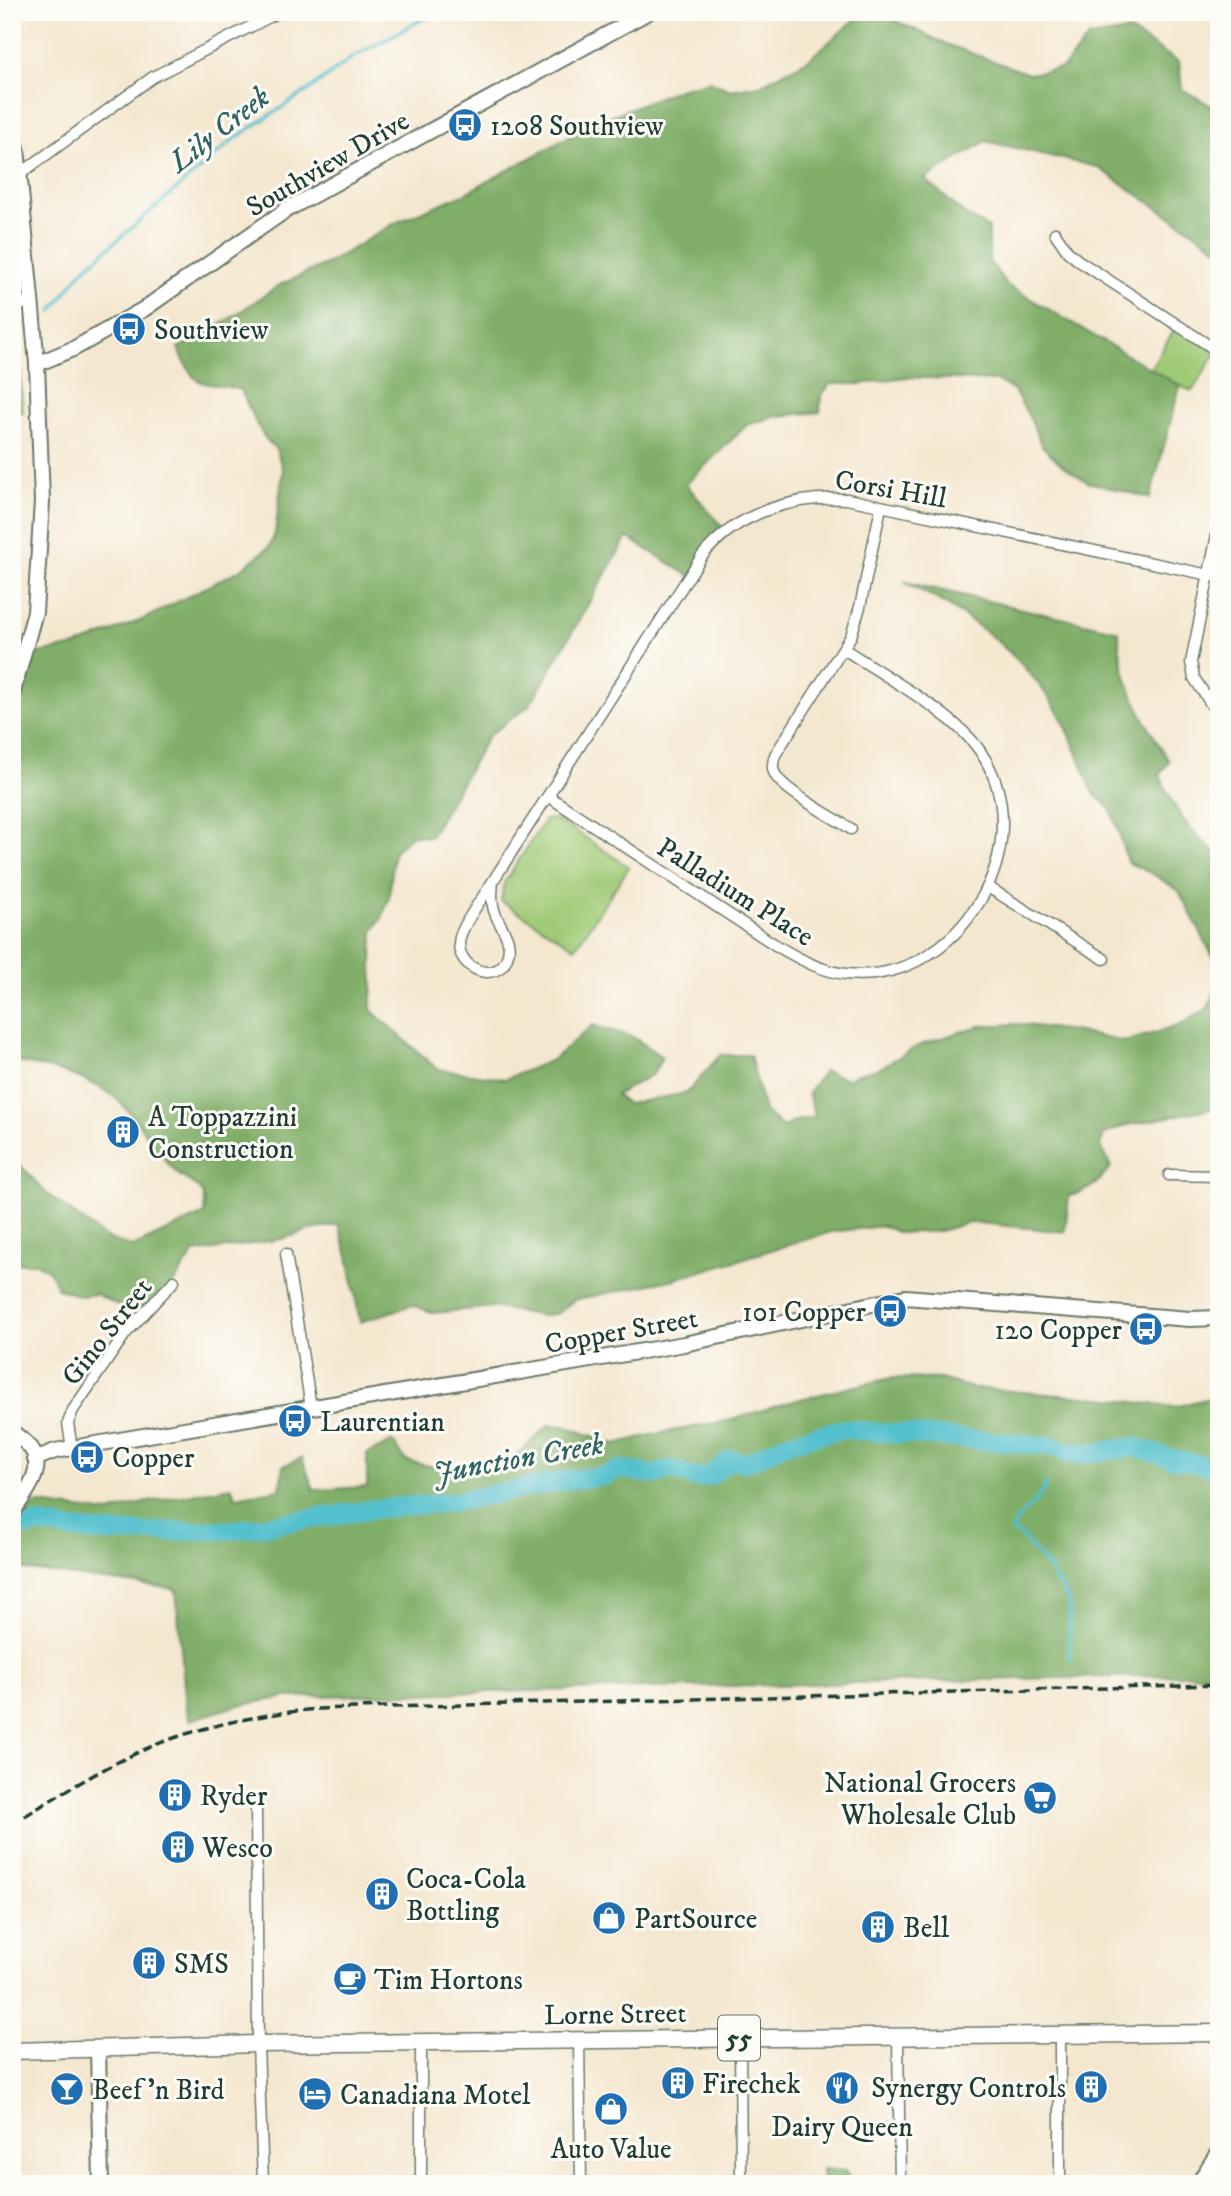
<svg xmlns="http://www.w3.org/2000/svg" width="1231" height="2196" font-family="'IM FELL DW Pica',serif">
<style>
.green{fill:#a0ca76;stroke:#608455;stroke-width:2}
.forest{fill:#80ae67;stroke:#50764e;stroke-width:2}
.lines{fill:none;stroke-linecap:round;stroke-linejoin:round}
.stream{stroke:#53c0cd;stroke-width:3.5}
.river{stroke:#53c0cd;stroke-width:19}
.street-casing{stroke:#6a786a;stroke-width:13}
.secondary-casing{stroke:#6a786a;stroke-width:18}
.primary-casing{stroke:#6a786a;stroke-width:19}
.street{stroke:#fff;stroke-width:10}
.secondary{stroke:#fff;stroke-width:14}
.primary{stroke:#fff;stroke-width:16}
.rail{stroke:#1f3d34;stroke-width:3.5;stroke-dasharray:10 5;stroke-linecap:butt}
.labels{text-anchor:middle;stroke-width:6;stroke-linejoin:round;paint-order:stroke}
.shield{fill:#fdfcf7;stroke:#62766e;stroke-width:2}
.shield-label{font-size:26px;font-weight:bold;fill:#1f3d34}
.poi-label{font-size:28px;fill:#1f3d34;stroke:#fdfcf7;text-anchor:start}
.street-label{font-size:28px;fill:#1f3d34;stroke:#fdfcf7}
.water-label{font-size:30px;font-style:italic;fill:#2f6462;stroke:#fdfcf7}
</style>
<rect width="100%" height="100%" fill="#fdfcf7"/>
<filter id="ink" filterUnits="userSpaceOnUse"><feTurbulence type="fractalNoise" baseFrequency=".0143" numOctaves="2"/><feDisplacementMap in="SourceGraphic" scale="14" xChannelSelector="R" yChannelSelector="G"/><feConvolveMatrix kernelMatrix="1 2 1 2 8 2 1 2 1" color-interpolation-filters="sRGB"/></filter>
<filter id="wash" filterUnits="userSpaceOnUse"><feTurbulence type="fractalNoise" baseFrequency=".00686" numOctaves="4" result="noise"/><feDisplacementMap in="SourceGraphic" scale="28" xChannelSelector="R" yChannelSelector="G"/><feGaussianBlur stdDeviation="1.57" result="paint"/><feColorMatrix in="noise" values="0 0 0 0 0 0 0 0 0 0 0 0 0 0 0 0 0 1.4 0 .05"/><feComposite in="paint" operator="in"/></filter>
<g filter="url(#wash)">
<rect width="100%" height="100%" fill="#f4e7cf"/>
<g class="green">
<polygon points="1177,326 1217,352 1192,391 1180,386 1150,369"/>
<polygon points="553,819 568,826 629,867 575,948 501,901 504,883 545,820"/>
</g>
<g class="forest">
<path d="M 864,12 L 877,12 L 946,44 L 1029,74 L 1063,68 L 1089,37 L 1130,31 L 1179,62 L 1182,89 L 1219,110 L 1219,249 L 1097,167 L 986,141 L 925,179 L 964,214 L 989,228 L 989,261 L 1007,285 L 1180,386 L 1150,498 L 1088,482 L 1063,466 L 1042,446 L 1030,418 L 1014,391 L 998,381 L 905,377 L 861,384 L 830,384 L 821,396 L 820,412 L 777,416 L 747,425 L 686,484 L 727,533 L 690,576 L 627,537 L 530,705 L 488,736 L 430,837 L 412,835 L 394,851 L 389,898 L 382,918 L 373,932 L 372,965 L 373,985 L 371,1010 L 437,1069 L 506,1079 L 552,1060 L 593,1025 L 633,1037 L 662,1057 L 653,1074 L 616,1095 L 627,1104 L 687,1093 L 720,1055 L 750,1055 L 764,1111 L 783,1127 L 796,1121 L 815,1117 L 808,1093 L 824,1071 L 849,1079 L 857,1074 L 878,1069 L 920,1045 L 979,1026 L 1018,1024 L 1073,1031 L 1124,1042 L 1178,1026 L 1208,1008 L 1219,981 L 1219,1107 L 1123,1126 L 1105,1134 L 1100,1144 L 1111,1167 C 1097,1184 1091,1190 1069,1196 L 1065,1232 L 970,1222 L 940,1231 L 899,1233 L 883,1226 L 831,1232 L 675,1279 L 574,1300 L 558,1313 L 542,1316 L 493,1307 L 434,1313 L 412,1305 L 360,1322 L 348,1256 L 339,1225 L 310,1230 L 282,1239 L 194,1253 L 170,1288 L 127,1333 L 133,1313 L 96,1294 L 81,1296 L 58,1289 L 49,1271 L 36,1263 L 12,1263 L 12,1156 L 46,1193 L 106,1238 L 133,1247 L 204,1214 C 205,1206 205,1195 199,1189 C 193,1182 183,1179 177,1173 C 149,1146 135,1107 101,1088 C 75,1073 41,1066 12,1061 L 12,692 L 23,656 L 76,646 L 144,619 L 240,570 L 269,547 L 275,534 L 283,470 L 276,449 L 266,439 L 257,425 L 241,390 C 198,379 198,393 178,348 L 226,321 L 280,285 L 332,261 L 397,222 L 464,194 L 598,121 L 679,89 L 710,81 L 730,90 L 760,85 L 808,60 Z"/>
<polygon points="12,328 17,330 23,412 12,413"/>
<path d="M 904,582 L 1119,631 C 1118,678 1145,723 1169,761 L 1160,775 C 1173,809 1190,833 1219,855 L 1219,968 L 1179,891 L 1151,873 L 1127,862 C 1123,847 1117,819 1108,806 C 1103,800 1096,798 1093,791 C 1081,765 1073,737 1058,712 C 1022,653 966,611 904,582 Z"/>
<path d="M 891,1378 L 940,1379 L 973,1388 L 1111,1399 L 1174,1407 L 1206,1399 L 1219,1398 L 1219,1674 L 286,1697 L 236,1706 L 190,1720 L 186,1709 L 176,1589 L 12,1568 L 12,1509 L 40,1504 L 109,1513 L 143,1503 L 231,1487 L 236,1497 L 280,1489 L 283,1466 L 302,1458 L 314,1490 L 367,1487 L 367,1454 L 393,1441 L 405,1460 C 428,1467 474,1476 497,1466 C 515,1459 536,1438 549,1425 L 564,1426 L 615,1444 L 655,1434 L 727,1421 L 796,1400 Z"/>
<polygon points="822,2169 845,2171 853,2184 823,2184"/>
</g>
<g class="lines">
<g class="stream">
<polyline points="52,311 82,271 234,139 313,87 353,57 436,12"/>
<polyline points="12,358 16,346"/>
<polyline points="12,369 12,372"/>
<polyline points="1063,1460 1070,1452"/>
<path d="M 1046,1483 C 1041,1503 1019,1512 1012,1530 L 1022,1537 L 1045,1563 L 1069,1601 L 1070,1660"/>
</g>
<polyline class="river" points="20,1528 39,1524 72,1530 115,1533 235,1530 376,1509 453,1502 569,1480 605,1476 620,1469 654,1475 670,1469 696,1478 710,1476 731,1459 746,1463 787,1443 842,1429 1050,1446 1070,1452 1083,1454 1135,1447 1173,1459 1219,1468"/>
</g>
</g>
<g filter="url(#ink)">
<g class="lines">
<g class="street-casing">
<g id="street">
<polyline points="20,174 153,77 279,12"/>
<polyline points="1055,233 1068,252 1079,261 1219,352"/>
<polyline points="12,311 31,298"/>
<polyline points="1219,525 1191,662 1194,678 1219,716"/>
<path d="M 548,796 L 777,946 C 800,959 820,971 846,974 C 959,986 1044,844 980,751 C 955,714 883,675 844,649"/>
<path d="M 851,829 C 833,817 786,792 776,776 C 771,768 773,763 775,755 L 851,636 L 860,607 L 881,507"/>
<path d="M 493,881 C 492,892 491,903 495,913 C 500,927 512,938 508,954 C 500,988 452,969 460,937 C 466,918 483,898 493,881 L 702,556 C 737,513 793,495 847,499 L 1219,577"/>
<polyline points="988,887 1104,959"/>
<polyline points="1169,1175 1219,1176"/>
<polyline points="286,1254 311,1407"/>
<polyline points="72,1449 68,1423 73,1410 126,1333 174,1281"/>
<polyline points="256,1808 258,2044 263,2184"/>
<polyline points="1060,2034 1060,2184"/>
<polyline points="898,2037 900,2184"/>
<polyline points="740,2038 741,2184"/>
<polyline points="579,2040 581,2184"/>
<polyline points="421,2043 421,2184"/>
</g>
</g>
<g class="secondary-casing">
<g id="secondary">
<polyline points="12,132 17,148 37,364 42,502 35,612 12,695"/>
<polyline points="37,364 75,348 144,309 286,210 648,12"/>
<path d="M 12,1432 C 18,1437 25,1441 30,1447 C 48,1468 24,1495 12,1513"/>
<polyline points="35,1459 55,1451 684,1344 905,1297 1190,1319 1219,1318"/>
<polyline points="98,2049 101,2184"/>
<polyline points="1198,2184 1219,2151"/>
</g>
</g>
<g class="primary-casing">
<polyline id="primary" points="12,2051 258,2044 1219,2033"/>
</g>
<use href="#street" class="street"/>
<use href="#secondary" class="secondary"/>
<use href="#primary" class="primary"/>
<path class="rail" d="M 12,1824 C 64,1792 116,1758 174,1738 C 220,1722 268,1714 316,1709 L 1219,1685"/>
</g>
</g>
<defs>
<g id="bus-disc" transform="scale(1.75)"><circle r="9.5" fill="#1f6fb2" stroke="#fdfcf7"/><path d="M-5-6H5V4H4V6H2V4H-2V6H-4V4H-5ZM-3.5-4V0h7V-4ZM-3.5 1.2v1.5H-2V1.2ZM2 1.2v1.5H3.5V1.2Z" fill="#fff"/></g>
<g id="building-disc" transform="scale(1.75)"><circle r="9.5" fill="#1f6fb2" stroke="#fdfcf7"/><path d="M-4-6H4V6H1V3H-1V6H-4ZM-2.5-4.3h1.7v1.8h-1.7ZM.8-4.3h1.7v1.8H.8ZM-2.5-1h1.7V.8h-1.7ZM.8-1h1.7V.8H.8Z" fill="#fff"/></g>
<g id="supermarket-disc" transform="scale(1.75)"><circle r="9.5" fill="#1f6fb2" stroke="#fdfcf7"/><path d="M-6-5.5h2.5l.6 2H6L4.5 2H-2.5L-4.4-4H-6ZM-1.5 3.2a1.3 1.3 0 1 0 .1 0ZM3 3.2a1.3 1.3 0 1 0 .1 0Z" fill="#fff"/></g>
<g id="shop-disc" transform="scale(1.75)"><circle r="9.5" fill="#1f6fb2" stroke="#fdfcf7"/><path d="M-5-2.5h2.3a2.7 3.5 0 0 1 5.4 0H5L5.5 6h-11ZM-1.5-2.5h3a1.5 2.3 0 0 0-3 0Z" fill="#fff"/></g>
<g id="cafe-disc" transform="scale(1.75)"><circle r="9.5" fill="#1f6fb2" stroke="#fdfcf7"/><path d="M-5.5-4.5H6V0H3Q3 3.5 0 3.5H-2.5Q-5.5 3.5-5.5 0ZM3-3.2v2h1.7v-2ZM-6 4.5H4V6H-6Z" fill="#fff"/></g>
<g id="restaurant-disc" transform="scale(1.75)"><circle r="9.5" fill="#1f6fb2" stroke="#fdfcf7"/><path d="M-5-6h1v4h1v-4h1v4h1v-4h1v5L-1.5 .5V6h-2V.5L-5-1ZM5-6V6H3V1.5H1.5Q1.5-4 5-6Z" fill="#fff"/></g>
<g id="bar-disc" transform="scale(1.75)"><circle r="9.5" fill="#1f6fb2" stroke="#fdfcf7"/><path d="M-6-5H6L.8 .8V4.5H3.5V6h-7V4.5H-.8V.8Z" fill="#fff"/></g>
<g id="hotel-disc" transform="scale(1.75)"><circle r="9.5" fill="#1f6fb2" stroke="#fdfcf7"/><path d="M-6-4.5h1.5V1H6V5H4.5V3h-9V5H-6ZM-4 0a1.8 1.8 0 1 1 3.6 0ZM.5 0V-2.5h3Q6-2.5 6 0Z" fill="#fff"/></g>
</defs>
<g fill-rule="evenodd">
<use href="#bus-disc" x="465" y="125"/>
<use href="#bus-disc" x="129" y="329"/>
<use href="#building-disc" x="123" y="1132"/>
<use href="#bus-disc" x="890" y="1311"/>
<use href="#bus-disc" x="1146" y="1329"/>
<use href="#bus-disc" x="295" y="1421"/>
<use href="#bus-disc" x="87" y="1457"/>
<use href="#building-disc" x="175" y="1795"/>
<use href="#supermarket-disc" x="1040" y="1798"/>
<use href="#building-disc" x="178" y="1847"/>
<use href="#building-disc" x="382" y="1894"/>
<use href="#shop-disc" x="609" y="1918"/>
<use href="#building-disc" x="878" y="1927"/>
<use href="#building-disc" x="149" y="1963"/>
<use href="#cafe-disc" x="350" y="1979"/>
<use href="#building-disc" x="678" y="2083"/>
<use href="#building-disc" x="1091" y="2087"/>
<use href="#restaurant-disc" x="842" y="2088"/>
<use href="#bar-disc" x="67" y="2089"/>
<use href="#hotel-disc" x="315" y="2094"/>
<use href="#shop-disc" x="611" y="2109"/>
</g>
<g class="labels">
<rect class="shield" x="718" y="2015.5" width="42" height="45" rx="5"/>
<g class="shield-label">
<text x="739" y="2047">55</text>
</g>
<g class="poi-label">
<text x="490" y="135">1208 Southview</text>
<text x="154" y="339">Southview</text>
<text x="148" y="1126">A Toppazzini<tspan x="148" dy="32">Construction</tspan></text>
<text x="866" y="1321" text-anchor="end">101 Copper</text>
<text x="1122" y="1339" text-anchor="end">120 Copper</text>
<text x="320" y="1431">Laurentian</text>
<text x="112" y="1467">Copper</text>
<text x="1016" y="1792" text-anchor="end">National Grocers<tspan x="1016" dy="32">Wholesale Club</tspan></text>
<text x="200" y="1805">Ryder</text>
<text x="202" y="1857">Wesco</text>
<text x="406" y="1888">Coca-Cola<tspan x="406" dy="32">Bottling</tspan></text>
<text x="634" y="1928">PartSource</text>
<text x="903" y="1937">Bell</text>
<text x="174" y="1973">SMS</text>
<text x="374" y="1989">Tim Hortons</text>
<text x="702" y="2093">Firechek</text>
<text x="1066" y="2097" text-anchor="end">Synergy Controls</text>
<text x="92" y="2099">Beef 'n Bird</text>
<text x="340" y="2104">Canadiana Motel</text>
<text x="842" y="2136" text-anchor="middle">Dairy Queen</text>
<text x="611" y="2158" text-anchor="middle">Auto Value</text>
</g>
<g class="street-label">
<text transform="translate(327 163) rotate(-30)" y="10">Southview Drive</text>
<text transform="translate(891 488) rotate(10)" y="10">Corsi Hill</text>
<text transform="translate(736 891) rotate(32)" y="10">Palladium Place</text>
<text transform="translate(621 1330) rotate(-10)" y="10">Copper Street</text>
<text transform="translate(106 1331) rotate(-52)" y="10">Gino Street</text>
<text transform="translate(615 2013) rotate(-1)" y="10">Lorne Street</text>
</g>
<g class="water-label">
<text transform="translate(219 129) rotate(-38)" y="10">Lily Creek</text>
<text transform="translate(518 1458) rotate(-10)" y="10">Junction Creek</text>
</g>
</g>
<rect width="1231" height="2196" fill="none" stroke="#fdfcf7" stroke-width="42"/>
</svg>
